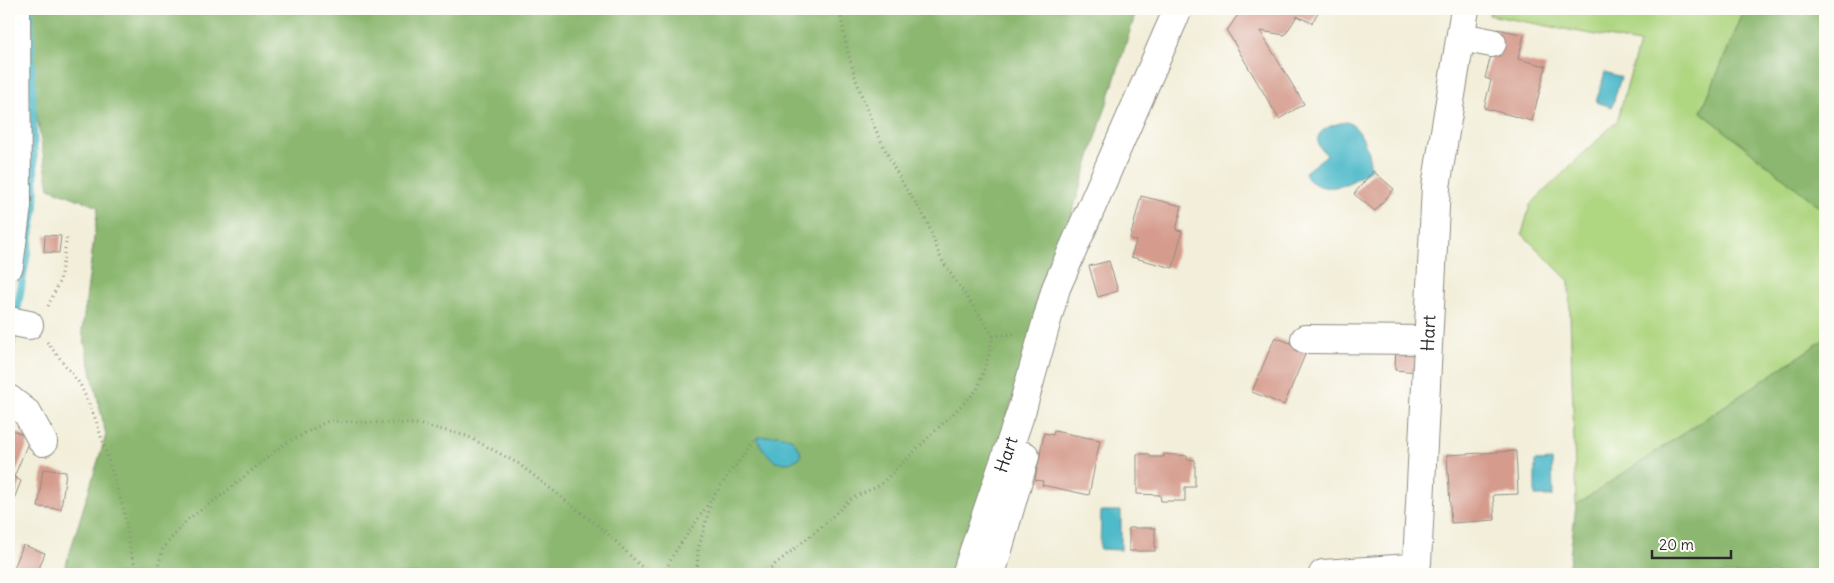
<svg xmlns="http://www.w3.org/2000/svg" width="1834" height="583" font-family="Delius,sans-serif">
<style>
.green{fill:#afd681;stroke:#6d8056}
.forest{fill:#8bb76f;stroke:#5b714d}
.water{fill:#4fbaca;stroke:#3d727a}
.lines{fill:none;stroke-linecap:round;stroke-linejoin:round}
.stream{stroke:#4fbaca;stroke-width:8}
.building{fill:#d59c8e}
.minor-casing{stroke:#8e8c82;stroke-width:30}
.path{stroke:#8e8c82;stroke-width:3;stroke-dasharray:1 4;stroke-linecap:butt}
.minor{stroke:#fff;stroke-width:28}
.labels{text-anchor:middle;stroke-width:4.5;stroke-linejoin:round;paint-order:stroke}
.street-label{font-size:18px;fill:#2b2b2b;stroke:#fdfcf7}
</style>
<rect width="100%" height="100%" fill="#fdfcf7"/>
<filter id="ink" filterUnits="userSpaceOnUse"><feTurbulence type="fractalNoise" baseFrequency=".02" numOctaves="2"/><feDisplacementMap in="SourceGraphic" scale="10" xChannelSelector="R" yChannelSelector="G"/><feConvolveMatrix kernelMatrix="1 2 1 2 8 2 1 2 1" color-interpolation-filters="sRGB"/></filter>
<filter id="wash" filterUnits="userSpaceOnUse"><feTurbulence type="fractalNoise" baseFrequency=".0096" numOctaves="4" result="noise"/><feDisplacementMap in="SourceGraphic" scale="20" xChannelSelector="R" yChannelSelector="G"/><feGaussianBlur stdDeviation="1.12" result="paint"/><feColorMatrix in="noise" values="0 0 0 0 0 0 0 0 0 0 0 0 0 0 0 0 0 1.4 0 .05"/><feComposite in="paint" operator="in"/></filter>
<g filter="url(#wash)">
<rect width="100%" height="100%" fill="#f2eed9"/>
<polygon class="green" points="1490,9 1745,9 1701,112 1825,211 1825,339 1576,505 1569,281 1522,234 1530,205 1617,121 1639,43 1489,15"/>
<g class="forest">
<polygon points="33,9 1137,9 987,480 973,574 63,574 106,435 82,331 98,207 49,188 33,94"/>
<polygon points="1745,9 1825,9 1825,211 1701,112"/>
<polygon points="1825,339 1825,574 1568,574 1576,505"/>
</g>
<g class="water">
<polygon points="1605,72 1621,77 1612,107 1596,102"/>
<path d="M 1347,122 C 1363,128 1369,153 1371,169 C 1356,180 1334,194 1315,184 C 1309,181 1306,178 1305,172 L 1327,155 C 1324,152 1320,149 1319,145 C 1312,130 1336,123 1347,122 Z"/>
<polygon points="778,435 791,438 800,450 801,457 789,463 775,462 763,449 756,438 759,437"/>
<polygon points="1552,460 1553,496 1535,496 1535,461"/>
<polygon points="1101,511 1121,511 1121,550 1100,549"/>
</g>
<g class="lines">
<polyline class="stream" points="9,357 35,206 30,9"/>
</g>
<g id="blocks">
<g class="building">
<polygon points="1236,9 1320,9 1312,23 1297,16 1285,35 1260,31 1304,104 1279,119 1227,31 1239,13"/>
<polygon points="1498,29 1524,35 1518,59 1546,66 1532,121 1484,108 1491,80 1485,78"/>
<polygon points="1373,171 1394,189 1375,211 1354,194"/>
<polygon points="1141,196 1182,206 1176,230 1182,231 1173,268 1131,257 1136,241 1130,239"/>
<polygon points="45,235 61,236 59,253 44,252"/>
<polygon points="1109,261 1118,291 1098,297 1089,266"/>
<polygon points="1275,337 1307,350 1284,405 1252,392"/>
<polygon points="1396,346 1421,348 1419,372 1395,370"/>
<polygon points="10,429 30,438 14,477 21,481 14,499 9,497"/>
<polygon points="1054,431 1100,440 1089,495 1042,485 1043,481 1035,480 1044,433 1053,435"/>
<polygon points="1516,451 1518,494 1493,495 1495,520 1451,523 1447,455"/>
<polygon points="1137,454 1150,454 1150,457 1164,457 1164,454 1187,456 1187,459 1195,460 1195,487 1185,487 1185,501 1161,501 1160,495 1137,494"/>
<polygon points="43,469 66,472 61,509 38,507"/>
<rect x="1129" y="528" width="26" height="23"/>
<polygon points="23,545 45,553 37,574 23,574 13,571"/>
</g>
</g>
</g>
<g filter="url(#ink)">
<use href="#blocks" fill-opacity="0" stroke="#8e8c82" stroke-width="1"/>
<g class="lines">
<g class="minor-casing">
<g id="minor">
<polyline points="1461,37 1492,43"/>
<polyline points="9,266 17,206 16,9"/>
<polyline points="9,321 29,325"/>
<polyline points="1305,339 1428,340"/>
<polyline points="9,399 27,413 43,442"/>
<path id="s1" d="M 966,574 L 1022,409 L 1056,288 L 1178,9"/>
<polyline points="991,574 1025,456"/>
<path id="s2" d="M 1323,574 L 1410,568 L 1417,563 L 1436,187 L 1465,9"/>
</g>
</g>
<g class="path">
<polyline points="48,306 60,280 67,236"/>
<polyline points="993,336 1014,334"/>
<polyline points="47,342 80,384 96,420 124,511 131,555 139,574"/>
<polyline points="156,574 163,548 187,520 222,495 281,446 328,421 418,424 467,436 519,464 606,532 649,574"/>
<polyline points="664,574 673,555 729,474 756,438"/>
<polyline points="701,574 697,571 698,550 711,503"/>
<path d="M 763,574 L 820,528 L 851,499 L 880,485 L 977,390 L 989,355 L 993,336 C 977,310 958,286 942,260 C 935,247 932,231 925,218 C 918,205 908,193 901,180 C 872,127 847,69 840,9"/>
</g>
<use href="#minor" class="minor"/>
</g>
</g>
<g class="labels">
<g class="street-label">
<text dy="6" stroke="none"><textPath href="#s2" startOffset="326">Hart</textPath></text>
<text dy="6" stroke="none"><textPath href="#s1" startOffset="126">Hart</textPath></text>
</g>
</g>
<rect width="1834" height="583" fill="none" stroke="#fdfcf7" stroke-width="30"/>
<path d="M1652 550v8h79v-8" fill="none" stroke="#2b2b2b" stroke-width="2.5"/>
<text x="1659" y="550" font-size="15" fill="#2b2b2b" stroke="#fdfcf7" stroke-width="4" paint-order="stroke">20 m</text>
</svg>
